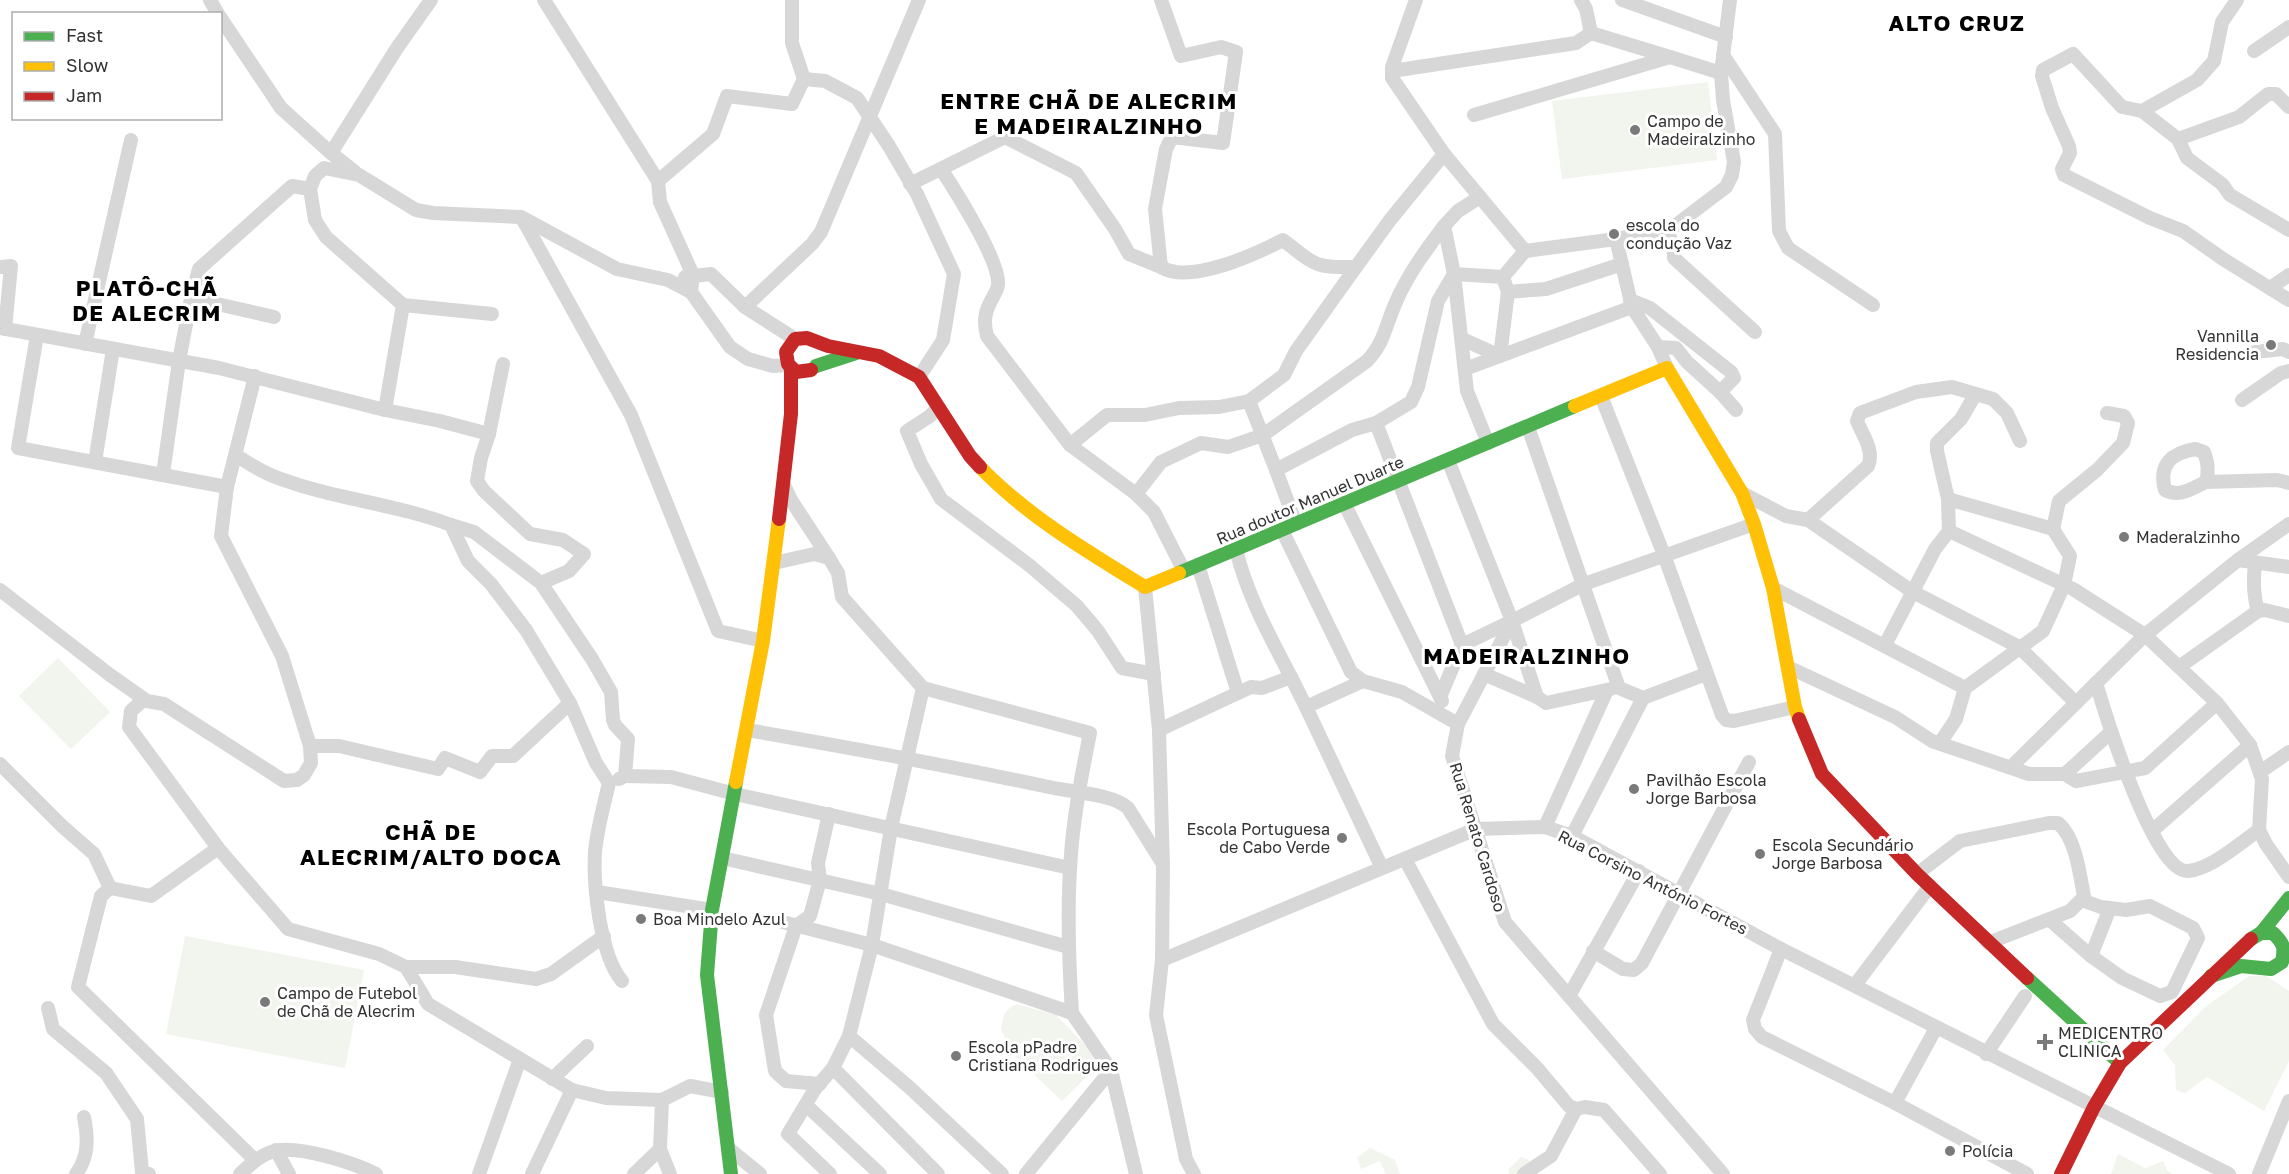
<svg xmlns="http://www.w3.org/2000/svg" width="2289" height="1174" font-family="'Golos Text',sans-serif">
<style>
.green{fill:#f1f5ed}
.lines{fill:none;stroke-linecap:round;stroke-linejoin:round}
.street{stroke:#d7d7d7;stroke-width:14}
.fast{stroke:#4caf50;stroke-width:14}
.slow{stroke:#ffc107;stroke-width:14}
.jam{stroke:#c62828;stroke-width:14}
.poi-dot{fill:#7a7a7a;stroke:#fff;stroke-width:2}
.labels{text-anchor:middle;stroke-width:6;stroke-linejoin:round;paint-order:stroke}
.poi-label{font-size:16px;fill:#333;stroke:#fff;text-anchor:start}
.street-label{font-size:16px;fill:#333;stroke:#fff}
.district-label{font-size:22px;font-weight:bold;letter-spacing:1.5px;fill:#000;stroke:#fff}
</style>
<rect width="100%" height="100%" fill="#fff"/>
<g class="green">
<polygon points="1708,82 1717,160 1562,179 1552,101"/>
<polygon points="58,658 110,712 71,749 19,696"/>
<polygon points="185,936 364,970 345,1068 166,1034"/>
<polygon points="2249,976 2266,976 2289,991 2289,1061 2264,1111 2207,1077 2185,1093 2176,1090 2175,1065 2163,1050 2205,1007"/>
<path d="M 1017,1004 L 1056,1015 L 1102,1062 L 1062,1101 L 1004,1046 L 1007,1041 L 1001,1030 C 1003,1017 1004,1009 1017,1004 Z"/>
<polygon points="1370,1148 1395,1160 1400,1174 1386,1174 1380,1161 1361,1169 1357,1158"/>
<polygon points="2118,1154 2145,1168 2163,1161 2167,1170 2172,1174 2111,1174"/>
<polygon points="1521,1157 1529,1160 1531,1174 1509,1174 1509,1169"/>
</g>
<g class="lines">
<g class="street">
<polyline points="210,0 218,14"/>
<polyline points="544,0 658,181 660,202 693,275 691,292"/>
<polyline points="792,0 792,43 804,79 825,81 857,98 889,146 917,194 954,274 943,340 919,377"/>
<polyline points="1416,0 1392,67 1392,78 1444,154 1525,251 1616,239"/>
<polyline points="1622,0 1726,37"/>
<polyline points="220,17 281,108 331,153 355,172"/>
<polyline points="1591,33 1670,57"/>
<polyline points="2254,51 2289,27"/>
<polyline points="1723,55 1775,134 1779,231 1788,248 1873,305"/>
<polyline points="1392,71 1576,43 1591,33 1586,9 1581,0"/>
<polyline points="2289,107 2276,94 2268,94 2239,117 2178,139 2142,111 2122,107 2073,54 2043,70 2042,76 2052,108 2069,146 2070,153 2062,169 2064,175 2150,218 2183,231 2223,259 2289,300"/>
<polyline points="2142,111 2197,80 2214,61 2222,22 2237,0"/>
<polyline points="1474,115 1670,57 1721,73"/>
<polyline points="2178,139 2187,158 2222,184 2230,195 2289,230"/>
<polyline points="331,153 397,48 431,0"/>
<path d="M 941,169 C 955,190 1000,261 998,284 C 998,289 995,293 993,297 C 985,311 983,320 987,336 L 1070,445 L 1136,494 L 1154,512 L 1184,571"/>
<polyline points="658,181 713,134 727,96 792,104 804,79"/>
<polyline points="910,184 1005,137 1076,173 1115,229 1129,254 1161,267 1155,209 1166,149 1172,137 1223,143 1236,52 1221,47 1181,56 1161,0"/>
<polyline points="1480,197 1458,211 1444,226 1454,274 1467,391 1488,443"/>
<polyline points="522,218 631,415 718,631 763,641"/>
<polyline points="1665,229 1673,243 1674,258 1755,332"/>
<polyline points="0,267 11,266 5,329"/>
<path d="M 1161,267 C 1189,285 1256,254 1283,240 C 1315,265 1314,268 1356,267"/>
<polyline points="685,277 711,274 745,307 795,339"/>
<polyline points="2270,288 2289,275"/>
<polyline points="1508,292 1546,289 1622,264"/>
<polyline points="191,298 274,317"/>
<polyline points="1630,300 1650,308 1731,372 1734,378 1720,392 1736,410"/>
<polyline points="403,305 492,314"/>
<polyline points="745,307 812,244 821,232 919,0"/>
<polyline points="0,328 219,368 385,410 403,305 326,237 315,220 310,189 315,176 324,168 359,175 416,210 433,213 521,217 617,269 668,280 691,292 730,347 748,359 773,366 787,365"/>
<polyline points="37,335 18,448 227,487"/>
<polyline points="1462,339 1500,356 1508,292 1503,277 1525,251"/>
<polyline points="85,344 131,140"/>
<polyline points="1658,347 1676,348 1687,362 1720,392"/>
<polyline points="2255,352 2283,349 2289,352"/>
<polyline points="503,364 489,434 481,458 477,481 484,491 530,534 563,540 584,554 569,571 541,583"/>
<polyline points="1667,368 1658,347 1632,307 1616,239 1672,228 1726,187 1732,175 1734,162 1723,100 1721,73 1730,0"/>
<polyline points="1465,369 1632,307"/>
<polyline points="1601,396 1664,555 1722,715 1726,720 1734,721 1795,707"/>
<polyline points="2242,400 2281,373 2289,371"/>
<polyline points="938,408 930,416 907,431 921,464 941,499 1029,565 1077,606 1098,631 1122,668 1154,674"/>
<polyline points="385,410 440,421 489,434"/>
<polyline points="1528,427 1619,688 1643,698 1706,674"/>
<polyline points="1070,445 1107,415 1145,415 1179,408 1219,407 1249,401"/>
<path d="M 2195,449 L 2204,452 C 2208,463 2209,471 2206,482 C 2192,488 2180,498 2165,490 C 2158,464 2172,453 2195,449 Z"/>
<path d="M 237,456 C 248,463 260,471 273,476 C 331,499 393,503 451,525 L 468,561 L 491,584 L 526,630 L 570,703 L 596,763 L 609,783 C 604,805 597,829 595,852 C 593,885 600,955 622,981"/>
<polyline points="1448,460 1512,621 1537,697"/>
<polyline points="95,462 113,349"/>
<polyline points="1276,470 1249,401 1284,375 1296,351 1356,267 1390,220 1444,154"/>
<polyline points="163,474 179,361 191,298 199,269 292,186 310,189"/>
<polyline points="2206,482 2277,480 2289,483"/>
<polyline points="784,485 791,500 829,558"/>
<polyline points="1742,493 1786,516 1808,520 1913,592 2019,647 2076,703"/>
<path d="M 1136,494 L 1161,462 L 1201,443 L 1228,447 L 1263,435 L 1367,361 C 1384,344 1386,324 1396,302 C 1408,274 1426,250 1444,226"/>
<polyline points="1344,503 1442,701"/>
<path d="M 1808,520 L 1868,466 C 1875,451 1862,434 1857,421 L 1860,413 L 1916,392 L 1952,387 L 1993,399 L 2007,413 L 2020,441"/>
<polyline points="1296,524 1276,470 1352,430 1376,423"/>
<polyline points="451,525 474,532 541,583 592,659 611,692 613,720 615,725 628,739 625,776 619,779"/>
<polyline points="2053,529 2059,501 2097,470 2123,443 2128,423 2124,416 2107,413"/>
<polyline points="1282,530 1351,672 1363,681 1402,692 1458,724"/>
<polyline points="1949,531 2073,589 2145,635 2217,703 2250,745 2262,779 2259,830 2266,844 2289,877"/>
<path d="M 1236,549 C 1246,593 1270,637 1291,677"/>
<polyline points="2238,560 2289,524"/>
<path d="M 774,563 L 814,554 L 829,558 L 838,573 L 842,597 L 923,688 L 1090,733 C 1081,778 1072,824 1070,870 C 1067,918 1069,965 1072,1013 L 872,945 L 775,920"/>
<path d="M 2255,563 C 2253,580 2253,595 2258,611"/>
<polyline points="1145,587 1159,730 1163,866 1162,960 1156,1015 1186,1159 1194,1174"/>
<polyline points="1773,588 1965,688 2043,631 2064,585 2070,556 2053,529 1948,499"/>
<polyline points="0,590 110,675 147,701 164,704 284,781 297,780 304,775 311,763 310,746 282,656 221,536 227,487 255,376"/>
<polyline points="1462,645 1512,621"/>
<polyline points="1885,645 1935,549 1949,531 1948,499 1937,451 1937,443 1961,419 1975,395"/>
<polyline points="1788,667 1895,717 1932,741 2029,774 2065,774 2076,781 2145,768 2217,703"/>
<polyline points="2179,667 2258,611 2265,610 2289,616"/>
<polyline points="1484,674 1537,697 1546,703 1611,689"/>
<path d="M 2096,683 C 2105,713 2154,874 2188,871 C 2211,869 2240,843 2259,830"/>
<polyline points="1238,693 1251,687 1262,688 1291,677 1306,707 1363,681"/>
<polyline points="1440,697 1462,645 1376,423 1411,402 1418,387 1438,301 1454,274 1503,277"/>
<polyline points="147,701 143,700 131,711 129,727 218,848 288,929 379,954 406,967 428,1004 572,1090 606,1098 662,1100 690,1086 722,1092"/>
<polyline points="1306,707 1382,868"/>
<path d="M 747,730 C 848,747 949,766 1049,787 C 1071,792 1113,794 1128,808 L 1163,864"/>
<polyline points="1159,730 1238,693 1198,565"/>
<polyline points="1940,743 1956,719 1965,688"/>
<polyline points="310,746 339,746 438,769 445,758 480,772 492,756 513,756 570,703"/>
<polyline points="0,764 62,826 94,854 110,888"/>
<polyline points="2011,767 2145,635 2238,560 2289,567"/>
<polyline points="2260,772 2289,752"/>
<polyline points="2065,774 2111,732"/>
<polyline points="625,776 671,777 735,794 1070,868"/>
<polyline points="1545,827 1607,690"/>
<polyline points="2152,831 2250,745"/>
<polyline points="1572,836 1643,698"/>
<polyline points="218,848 151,896 110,888 101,896 78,987 255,1160"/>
<polyline points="722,858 881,894 1068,947"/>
<polyline points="1405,859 1493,1024 1537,1068 1569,1106 1576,1109 1585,1107 1604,1110 1660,1174"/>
<path d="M 1917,874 L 1960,841 L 2049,823 L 2058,823 C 2076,838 2080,875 2084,897 L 2070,911 L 1988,943"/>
<polyline points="597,892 712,910"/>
<polyline points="2050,920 2091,956 2122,978 2160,996 2172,992 2198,938 2193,928 2150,906 2126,910 2101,907 2087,902 2084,897"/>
<polyline points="1781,949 1753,1020 1755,1029 1762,1037 1895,1103 2027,1174"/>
<polyline points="1593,951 1623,969 1634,970 1642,963 1749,762"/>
<polyline points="2091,956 2110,908"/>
<polyline points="1162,960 1476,829 1545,827 1572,836 1781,949 2229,1174"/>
<polyline points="406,967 455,967 536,979 551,974 604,936"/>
<polyline points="1855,985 1930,886"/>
<polyline points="1569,996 1639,871"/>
<polyline points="48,1008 53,1029 106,1073 137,1119 142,1172 149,1174"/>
<polyline points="1072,1013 1111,1070 1136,1174"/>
<polyline points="849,1036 909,1087 1002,1174"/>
<polyline points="1986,1054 2025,996"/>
<polyline points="833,1068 938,1174"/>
<polyline points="552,1079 587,1046"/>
<polyline points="820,1084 786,1081 775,1071 766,1015 796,926 810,916 820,880 818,863 829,814"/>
<polyline points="1895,1103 1936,1028"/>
<polyline points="806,1105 880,1174"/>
<polyline points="728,1148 760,1174"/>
<polyline points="660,1149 670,1174"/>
<polyline points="276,1150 289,1174"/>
<path d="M 76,1174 C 89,1157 88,1137 84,1117"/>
<path d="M 240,1174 C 250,1165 261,1154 275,1151 C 299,1145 354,1163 376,1174"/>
<polyline points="479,1174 520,1059"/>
<polyline points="532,1174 572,1090"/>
<polyline points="634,1174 660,1149 662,1100"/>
<polyline points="830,1174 788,1134 815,1089 833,1068 849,1036 872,945 891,828 923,688"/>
<polyline points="1026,1174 1111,1070"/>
<polyline points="1524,1174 1551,1156 1576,1109"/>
<polyline points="1723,1174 1505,922 1452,756 1458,724 1512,621 1584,584 1754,524"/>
<polyline points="2259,1174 2289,1101"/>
</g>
<g class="fast">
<polyline points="816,366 856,353"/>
<polyline points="1179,573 1575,406"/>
<polyline points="2261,933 2289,898"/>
<path d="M 2211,976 L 2241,966 L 2271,969 L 2282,962 C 2285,947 2284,944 2273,933 L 2261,933 L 2251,939"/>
<polyline points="2027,978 2120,1063"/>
<polyline points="731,1174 707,975 712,910 736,782"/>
</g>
<g class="slow">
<polyline points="1575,406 1667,368 1742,493 1754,524 1773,588 1795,707 1799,719"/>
<path d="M 980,467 C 1027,516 1088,552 1145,587 L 1179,573"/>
<polyline points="736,782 763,641 779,519"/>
</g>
<g class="jam">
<polyline points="811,370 796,372 788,364 786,352 795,339 807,338 828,346 879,356 919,377 970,456 980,467"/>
<polyline points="779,519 791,414 791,369"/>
<polyline points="1799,719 1822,774 1917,874 2027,978"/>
<polyline points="2061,1174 2094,1107 2120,1063 2251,939"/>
</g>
</g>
<g class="poi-dot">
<circle cx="1635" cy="130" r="6"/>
<circle cx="1614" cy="234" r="6"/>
<circle cx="2271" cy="345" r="6"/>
<circle cx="2124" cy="537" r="6"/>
<circle cx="1634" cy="789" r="6"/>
<circle cx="1342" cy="838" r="6"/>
<circle cx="1760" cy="854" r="6"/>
<circle cx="641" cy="919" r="6"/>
<circle cx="265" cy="1002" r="6"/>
<path d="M2042 1033h6v6h6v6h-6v6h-6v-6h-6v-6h6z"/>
<circle cx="956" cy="1056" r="6"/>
<circle cx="1950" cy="1151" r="6"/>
</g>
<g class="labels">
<g class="poi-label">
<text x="1647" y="127">Campo de<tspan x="1647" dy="18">Madeiralzinho</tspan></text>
<text x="1626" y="231">escola do<tspan x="1626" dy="18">condução Vaz</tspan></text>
<text x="2259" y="342" text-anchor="end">Vannilla<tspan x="2259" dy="18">Residencia</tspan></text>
<text x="2136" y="543">Maderalzinho</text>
<text x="1646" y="786">Pavilhão Escola<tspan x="1646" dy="18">Jorge Barbosa</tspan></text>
<text x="1330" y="835" text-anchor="end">Escola Portuguesa<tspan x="1330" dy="18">de Cabo Verde</tspan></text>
<text x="1772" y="851">Escola Secundário<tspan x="1772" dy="18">Jorge Barbosa</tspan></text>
<text x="653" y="925">Boa Mindelo Azul</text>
<text x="277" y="999">Campo de Futebol<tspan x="277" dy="18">de Chã de Alecrim</tspan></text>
<text x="2058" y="1039">MEDICENTRO<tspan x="2058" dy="18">CLINICA</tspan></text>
<text x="968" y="1053">Escola pPadre<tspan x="968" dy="18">Cristiana Rodrigues</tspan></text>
<text x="1962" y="1157">Polícia</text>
</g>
<g class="street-label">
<text transform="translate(1310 500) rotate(-23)" y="6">Rua doutor Manuel Duarte</text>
<text transform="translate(1478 837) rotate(73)" y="6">Rua Renato Cardoso</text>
<text transform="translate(1653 882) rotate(27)" y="6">Rua Corsino António Fortes</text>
</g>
<g class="district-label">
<text x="1957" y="31">ALTO CRUZ</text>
<text x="1089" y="109">ENTRE CHÃ DE ALECRIM<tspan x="1089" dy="25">E MADEIRALZINHO</tspan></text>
<text x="147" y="296">PLATÔ-CHÃ<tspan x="147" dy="25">DE ALECRIM</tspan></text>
<text x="1527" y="664">MADEIRALZINHO</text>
<text x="431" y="840">CHÃ DE<tspan x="431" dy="25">ALECRIM/ALTO DOCA</tspan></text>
</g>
</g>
<rect x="12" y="12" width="210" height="108" fill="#ffffff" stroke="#adadad" stroke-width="1.5"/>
<rect x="24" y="32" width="30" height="9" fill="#4caf50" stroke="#adadad" stroke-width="1.5"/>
<text x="66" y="42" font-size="18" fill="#333333">Fast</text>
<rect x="24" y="62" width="30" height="9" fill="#ffc107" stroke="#adadad" stroke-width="1.5"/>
<text x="66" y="72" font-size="18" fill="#333333">Slow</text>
<rect x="24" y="92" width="30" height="9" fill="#c62828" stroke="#adadad" stroke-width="1.5"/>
<text x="66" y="102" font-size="18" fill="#333333">Jam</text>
</svg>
